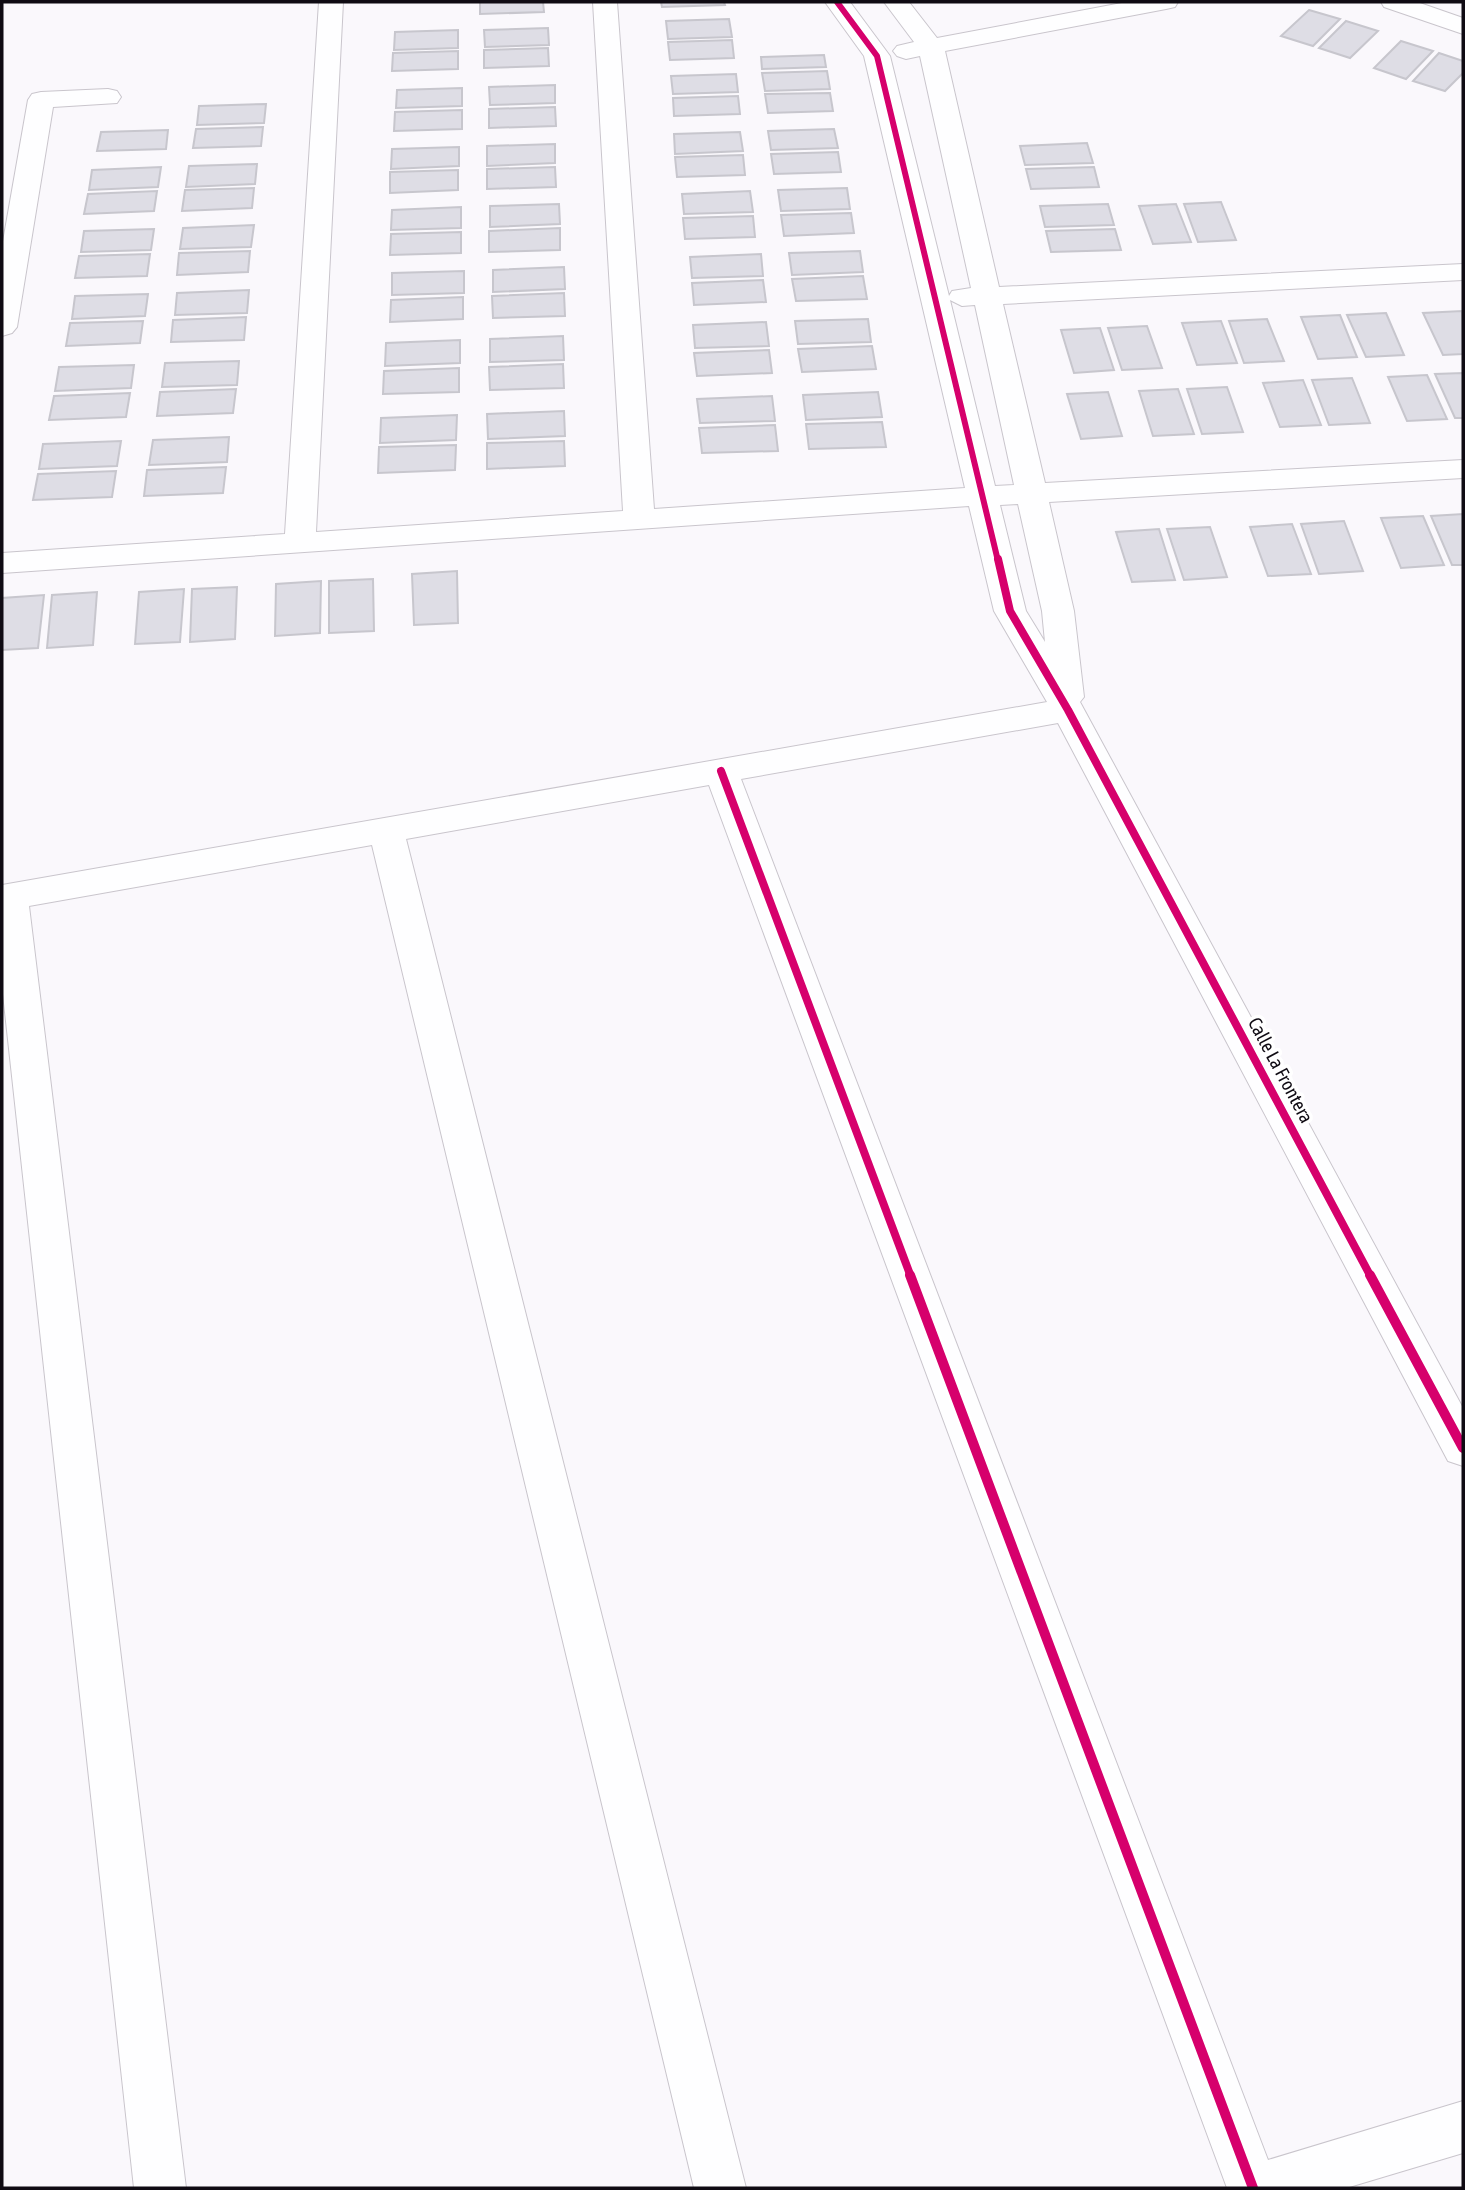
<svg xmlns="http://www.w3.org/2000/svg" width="1465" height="2190" font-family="'Asap Condensed',sans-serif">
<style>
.building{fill:#dedde5;stroke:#c7c6cd;stroke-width:2}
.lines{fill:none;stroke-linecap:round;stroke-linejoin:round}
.minor-casing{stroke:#c9c5cc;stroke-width:2}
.minor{fill:#fefeff;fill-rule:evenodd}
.cycleway-far2-casing{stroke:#fff;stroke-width:10}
.cycleway-far1-casing{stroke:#fff;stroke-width:12}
.cycleway-casing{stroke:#fff;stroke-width:15}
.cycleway-far2{stroke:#d6006c;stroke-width:6}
.cycleway-far1{stroke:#d6006c;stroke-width:8}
.cycleway{stroke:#d6006c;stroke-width:10}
.labels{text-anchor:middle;stroke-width:7;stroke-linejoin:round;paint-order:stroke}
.street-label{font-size:19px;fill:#0f0b13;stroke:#fff}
</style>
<rect width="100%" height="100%" fill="#faf8fc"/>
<g class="building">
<polygon points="480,2 543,2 544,12 480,14"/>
<polygon points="661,2 724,2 725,5 662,7"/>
<polygon points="1309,10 1340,19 1313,46 1281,36"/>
<polygon points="729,19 732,37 668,39 666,21"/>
<polygon points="1346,21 1378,31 1350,58 1319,48"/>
<polygon points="548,28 549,45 485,47 484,30"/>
<polygon points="458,30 458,48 394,50 395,32"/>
<polygon points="732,40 734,58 670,60 668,42"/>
<polygon points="1401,41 1433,51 1406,79 1374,68"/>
<polygon points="548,48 549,66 484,68 484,50"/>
<polygon points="458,51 458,69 392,71 393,53"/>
<polygon points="1439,53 1463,61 1463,73 1445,91 1413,81"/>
<polygon points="824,55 826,67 762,69 761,57"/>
<polygon points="827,71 830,89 765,91 762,73"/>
<polygon points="736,74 738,92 673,94 671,76"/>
<polygon points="555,85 555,103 490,105 489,87"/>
<polygon points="462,88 462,106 396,108 397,90"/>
<polygon points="830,93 833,111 768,113 765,94"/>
<polygon points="738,96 740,114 674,116 673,98"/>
<polygon points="266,104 264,123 197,125 199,106"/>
<polygon points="555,107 556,126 489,128 489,109"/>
<polygon points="462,110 462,129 394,131 395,112"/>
<polygon points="263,127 261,146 193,148 196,129"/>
<polygon points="834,129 838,148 771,150 768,131"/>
<polygon points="168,130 166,149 97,151 101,132"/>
<polygon points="740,132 743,151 675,154 674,134"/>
<polygon points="1087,143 1093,163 1025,165 1020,146"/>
<polygon points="555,144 555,163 487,166 487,146"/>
<polygon points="459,147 459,166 391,169 392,149"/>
<polygon points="838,152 841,172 774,174 771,154"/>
<polygon points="743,155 745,175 677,177 675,157"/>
<polygon points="257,164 255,184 186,187 189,166"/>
<polygon points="161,167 158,187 89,190 92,170"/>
<polygon points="555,167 556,187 487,189 487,169"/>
<polygon points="1094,167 1099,187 1031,189 1026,169"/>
<polygon points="458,170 458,190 390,193 390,172"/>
<polygon points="254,188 252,208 182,211 185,190"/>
<polygon points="847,188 850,209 781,211 778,190"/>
<polygon points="157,191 154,211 84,214 88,194"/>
<polygon points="750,191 753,212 684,214 682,194"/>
<polygon points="1221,202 1236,240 1198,242 1184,204"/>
<polygon points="559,204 560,224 490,227 490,206"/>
<polygon points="1108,204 1114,225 1045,227 1040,206"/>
<polygon points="1176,204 1191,242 1153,244 1139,206"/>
<polygon points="461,207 461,228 391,230 392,210"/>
<polygon points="851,213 854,233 784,236 781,215"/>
<polygon points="753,216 755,237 685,239 683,218"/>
<polygon points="254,225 251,247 180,249 183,228"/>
<polygon points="560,228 560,250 489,252 489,231"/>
<polygon points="154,229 151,250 81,252 84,231"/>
<polygon points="1115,229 1121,250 1051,252 1046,231"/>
<polygon points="461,232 461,253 390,255 391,234"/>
<polygon points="250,251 248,272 177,275 179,253"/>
<polygon points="860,251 863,272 792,275 789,253"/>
<polygon points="150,254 147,276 75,278 79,256"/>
<polygon points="761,254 763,276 692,278 690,257"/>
<polygon points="564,267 565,289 493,292 493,270"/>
<polygon points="464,271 464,293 392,295 392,273"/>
<polygon points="863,276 867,299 796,301 792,279"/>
<polygon points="763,280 766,302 694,305 692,283"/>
<polygon points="249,290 247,313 175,315 177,293"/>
<polygon points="564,293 565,316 493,318 492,296"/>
<polygon points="148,294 145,316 72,319 75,296"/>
<polygon points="463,297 463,319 390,322 391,300"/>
<polygon points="1462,311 1463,354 1443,355 1423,313"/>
<polygon points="1386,313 1404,355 1366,357 1347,315"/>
<polygon points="1340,315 1357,357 1318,359 1301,317"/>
<polygon points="246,317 244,340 171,342 173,320"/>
<polygon points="868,319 871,342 798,344 795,321"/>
<polygon points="1267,319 1284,361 1244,363 1229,321"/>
<polygon points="143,321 140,343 66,346 70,323"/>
<polygon points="1221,321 1237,363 1197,365 1182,323"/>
<polygon points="766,322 769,346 695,348 693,325"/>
<polygon points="1147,326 1162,368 1122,370 1108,328"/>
<polygon points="1100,328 1114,370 1074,373 1061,330"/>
<polygon points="563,336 564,360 490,362 490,339"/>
<polygon points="460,340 460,363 385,366 386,343"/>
<polygon points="872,346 876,369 802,372 798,349"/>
<polygon points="769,350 772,373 697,376 694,353"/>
<polygon points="239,361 237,385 162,387 165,363"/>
<polygon points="563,364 564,388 490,390 489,367"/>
<polygon points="134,365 131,388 55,391 59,367"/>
<polygon points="459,368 459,392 383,394 384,371"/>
<polygon points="1463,373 1463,418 1455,418 1435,374"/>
<polygon points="1427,375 1447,419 1407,421 1388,377"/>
<polygon points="1352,378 1370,423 1329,425 1312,380"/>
<polygon points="1303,380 1321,425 1280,427 1263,383"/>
<polygon points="1227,387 1243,432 1202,434 1187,389"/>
<polygon points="236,389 233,413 157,416 160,392"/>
<polygon points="1178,389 1194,434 1153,436 1139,391"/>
<polygon points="878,392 882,417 806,420 803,395"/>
<polygon points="1108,392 1122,436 1081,439 1067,394"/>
<polygon points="130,393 126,417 49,420 54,396"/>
<polygon points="772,396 775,421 700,423 697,399"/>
<polygon points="564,411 565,436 488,439 487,414"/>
<polygon points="457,415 456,440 380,443 381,418"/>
<polygon points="882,422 886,447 809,449 806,424"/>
<polygon points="775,425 778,451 702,453 699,428"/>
<polygon points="229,437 227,462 149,465 153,440"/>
<polygon points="121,441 117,466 39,469 43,444"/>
<polygon points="564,441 565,466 487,469 487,443"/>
<polygon points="456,445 455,470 378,473 379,447"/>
<polygon points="226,467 223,493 144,496 147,470"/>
<polygon points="116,471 112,497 33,500 38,474"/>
<polygon points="1463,514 1463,565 1452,565 1431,516"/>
<polygon points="1423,516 1444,565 1401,568 1381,518"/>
<polygon points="1344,521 1363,571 1319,574 1301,524"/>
<polygon points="1292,524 1311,574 1268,576 1250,527"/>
<polygon points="1210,527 1227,577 1184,580 1167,529"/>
<polygon points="1159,529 1175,580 1132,582 1116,532"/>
<polygon points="457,571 458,623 414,625 412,574"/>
<polygon points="373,579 374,631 329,633 329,581"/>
<polygon points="321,581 320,633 275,636 276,584"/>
<polygon points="237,587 235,639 190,642 192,589"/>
<polygon points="184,589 180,642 135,644 139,592"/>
<polygon points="97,592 93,645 47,648 52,595"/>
<polygon points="44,595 38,648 2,650 2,598"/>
</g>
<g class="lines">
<g class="minor-casing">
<g id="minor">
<path d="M 319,2 L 343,2 L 316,532 L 623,511 L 593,2 L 617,2 L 654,509 L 965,488 L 864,56 L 825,2 L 850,2 L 890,56 L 949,296 L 952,291 L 971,288 L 920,56 L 906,59 L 897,56 L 893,51 L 897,46 L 914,42 L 884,2 L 909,2 L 937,38 L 1127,2 L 1178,2 L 1175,7 L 1166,9 L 945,51 L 999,287 L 1463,264 L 1463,280 L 1003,304 L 1045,483 L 1463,460 L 1463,478 L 1049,502 L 1074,611 L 1084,697 L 1080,702 L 1463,1408 L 1463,1466 L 1448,1461 L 1058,723 L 741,779 L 1268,2160 L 1463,2101 L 1463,2153 L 1346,2188 L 1227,2188 L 709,785 L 406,839 L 746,2188 L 694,2188 L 372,845 L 29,906 L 186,2188 L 134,2188 L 2,985 L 2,885 L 1047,702 L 994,611 L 969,506 L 2,573 L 2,553 L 285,534 ZM 950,300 L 962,306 L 975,305 L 1014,485 L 995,486 ZM 1018,504 L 1042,611 L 1045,642 L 1026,611 L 1000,505 Z"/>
<polygon points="1381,2 1417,2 1463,18 1463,34 1384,7"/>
<polygon points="108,89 117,91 121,97 117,103 53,107 17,327 12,333 2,336 2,247 28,100 32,94 41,92"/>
</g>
</g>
<use href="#minor" class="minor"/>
<g class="cycleway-far2-casing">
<polyline id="cycleway-far2" points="837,2 877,56 998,561"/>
</g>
<g class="cycleway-far1-casing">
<g id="cycleway-far1">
<polyline points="998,559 1010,611 1068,710 1371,1277"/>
<polyline points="721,771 911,1277"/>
</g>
</g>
<g class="cycleway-casing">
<g id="cycleway">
<polyline points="910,1275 1253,2188"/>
<polyline points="1370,1275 1463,1448"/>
</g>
</g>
<use href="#cycleway-far2" class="cycleway-far2"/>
<use href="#cycleway-far1" class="cycleway-far1"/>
<use href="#cycleway" class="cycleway"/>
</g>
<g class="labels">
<g class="street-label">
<text transform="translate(1281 1070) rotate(62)" y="7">Calle La Frontera</text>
</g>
</g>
<rect width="1465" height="2190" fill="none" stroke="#0f0b13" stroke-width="7"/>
</svg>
